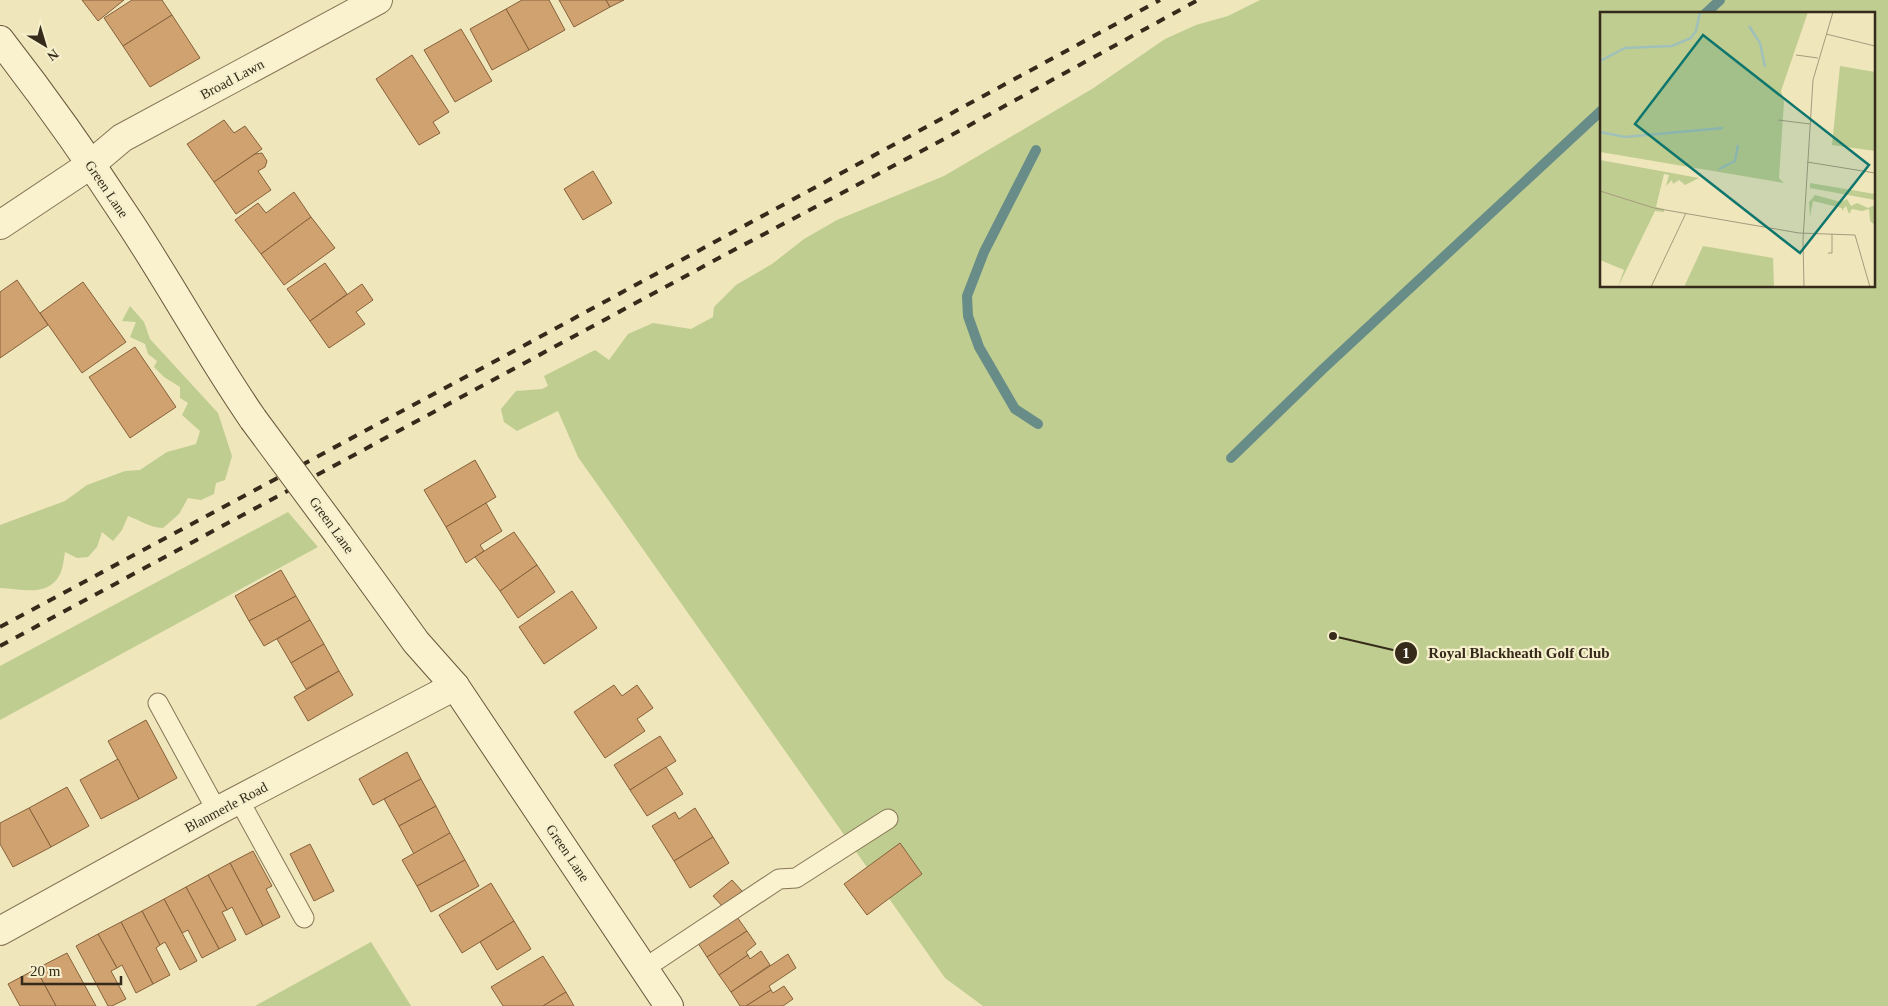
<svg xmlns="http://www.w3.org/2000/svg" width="1888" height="1006" font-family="'Times New Roman',serif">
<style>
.green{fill:#bfcd90;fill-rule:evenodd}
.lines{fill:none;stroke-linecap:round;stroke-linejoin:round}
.stream{stroke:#688d88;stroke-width:10}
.building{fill:#cfa270;stroke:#87613a}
.service-casing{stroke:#877555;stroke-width:21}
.minor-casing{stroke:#877555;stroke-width:30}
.secondary-casing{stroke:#685639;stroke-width:30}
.service{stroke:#faf2cf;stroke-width:19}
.minor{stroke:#faf2cf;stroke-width:28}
.secondary{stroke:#faf2cf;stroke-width:28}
.rail{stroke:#362b1b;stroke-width:4;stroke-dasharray:9 9;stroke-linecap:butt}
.secondary-bridge-casing{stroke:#685639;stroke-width:30;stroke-linecap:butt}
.secondary-bridge{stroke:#faf2cf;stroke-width:28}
.labels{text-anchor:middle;stroke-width:4.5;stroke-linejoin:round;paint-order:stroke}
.street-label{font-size:14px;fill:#362b1b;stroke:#f6efcc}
.inset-river{fill:none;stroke:#a0c0ba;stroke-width:2.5}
.inset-road{fill:none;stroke:#a59b7c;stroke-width:1}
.view{fill:#0f766e;fill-opacity:0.15;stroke:#0f766e;stroke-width:2.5}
.inset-edge{fill:none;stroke:#362b1b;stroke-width:2.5}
.leader{fill:none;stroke:#362b1b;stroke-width:2}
.callout-dot{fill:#362b1b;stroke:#f6efcc;stroke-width:2}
.mark-label{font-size:15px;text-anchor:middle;font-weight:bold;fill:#fff}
.callout-label{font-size:15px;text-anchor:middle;font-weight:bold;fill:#362b1b;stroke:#f6efcc;stroke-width:4.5;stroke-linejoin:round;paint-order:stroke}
</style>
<rect width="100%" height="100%" fill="#efe6bc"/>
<g class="green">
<path d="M 1260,0 L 1888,0 L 1888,1006 L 983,1006 L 945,978 L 578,457 L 558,411 L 517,431 L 504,422 L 501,409 L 516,391 L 542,389 L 548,386 L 544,376 L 595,350 L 609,360 L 628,334 L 653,323 L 691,329 L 713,317 L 714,307 L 736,285 L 772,264 L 804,239 L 837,220 L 944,176 L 1092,89 L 1165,39 L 1196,25 L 1228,16 ZM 1602,14 L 1874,14 L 1874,286 L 1602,286 Z"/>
<path d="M 130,306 L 144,322 L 150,339 L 218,413 L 232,456 L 225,480 L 216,483 L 214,494 L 201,500 L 188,498 L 179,514 L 163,528 C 148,527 142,521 128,516 L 122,530 L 113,541 L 102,532 L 97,547 L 88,557 L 77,558 L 65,552 C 64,558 63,566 61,572 C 50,598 22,589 0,588 L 0,525 L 65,501 L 87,485 L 125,471 L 140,470 L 167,452 L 196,444 L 200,431 L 182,415 L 188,403 L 180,398 L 180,387 L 164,377 L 154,367 L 157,361 L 148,354 L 145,344 L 130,337 L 136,322 L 122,321 Z"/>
<polygon points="288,512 318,547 0,720 0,666"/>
<polygon points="371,942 411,1006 255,1006"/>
</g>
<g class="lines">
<g class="stream">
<polyline points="1705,14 1720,0"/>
<polyline points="1036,150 984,252 967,296 968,316 979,347 1015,409 1038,424"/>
<polyline points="1231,458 1324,368 1602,110"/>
</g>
</g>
<g class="building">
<polygon points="82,0 124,0 98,21"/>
<polygon points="132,0 162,0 172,15 123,46 104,18"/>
<polygon points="522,0 549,0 565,30 529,50 506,9"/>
<polygon points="559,0 606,0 610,7 574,27"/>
<polygon points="606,0 624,0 610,7"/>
<polygon points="506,9 529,50 492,70 470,29"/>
<polygon points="172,15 200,58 150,87 123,46"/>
<polygon points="461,29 492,81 455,102 424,50"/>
<polygon points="412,55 449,112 433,122 440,133 419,145 376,79"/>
<polygon points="224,120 234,133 245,126 262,149 214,182 187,144"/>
<polygon points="262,153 267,161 265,167 258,171 271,190 236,214 214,182 255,154"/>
<polygon points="593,171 612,203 583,220 564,189"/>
<polygon points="294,192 311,217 261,254 235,220 258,203 266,213"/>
<polygon points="311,217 335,248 284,285 261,254"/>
<polygon points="325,263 347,294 310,321 287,289"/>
<polygon points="17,280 48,325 0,358 0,292"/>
<polygon points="83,282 126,342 82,373 40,313"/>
<polygon points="362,284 373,300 356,312 365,324 329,348 310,321"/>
<polygon points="135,347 176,407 130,438 89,377"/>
<polygon points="475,460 496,497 446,527 424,490"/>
<polygon points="486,503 502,531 480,545 484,551 466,563 446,527"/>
<polygon points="514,532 537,565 500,591 475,557"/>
<polygon points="537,565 555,592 518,618 500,591"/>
<polygon points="281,570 296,596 249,621 235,596"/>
<polygon points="572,591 597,628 544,664 519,627"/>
<polygon points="296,596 310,620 264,646 249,621"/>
<polygon points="310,620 324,644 291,663 277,639"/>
<polygon points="324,644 339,671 306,689 291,663"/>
<polygon points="339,671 353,695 308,721 294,697"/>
<polygon points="614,685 622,696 637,685 653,708 637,719 645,731 605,758 574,712"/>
<polygon points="146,720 177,778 139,799 108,741"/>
<polygon points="660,736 676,761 630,790 614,765"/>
<polygon points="407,752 421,779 373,805 359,779"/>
<polygon points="118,759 139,799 101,819 80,780"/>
<polygon points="666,767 683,794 647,816 630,790"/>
<polygon points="421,779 436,806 399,826 384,799"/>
<polygon points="67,787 89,826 51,847 29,808"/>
<polygon points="436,806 450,833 414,854 399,826"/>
<polygon points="29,808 51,847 13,867 0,844 0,823"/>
<polygon points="695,808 713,837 674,861 652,826 675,812 679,819"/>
<polygon points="450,833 465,860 417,886 402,860"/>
<polygon points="713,837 729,863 690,888 674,861"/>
<polygon points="900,843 922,874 867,915 844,884"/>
<polygon points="310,844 334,891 314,901 290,854"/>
<polygon points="253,851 272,886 266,889 280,917 263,926 230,863"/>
<polygon points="465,860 479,886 431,912 417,886"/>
<polygon points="230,863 263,926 246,935 232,907 227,910 208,875"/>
<polygon points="208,875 227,910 222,912 236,940 219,949 186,887"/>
<polygon points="732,880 742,891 724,908 713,896"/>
<polygon points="491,883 514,921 462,953 439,915"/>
<polygon points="186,887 219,949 202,958 188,930 182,933 164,899"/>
<polygon points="164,899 197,961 180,970 165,942 160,945 142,911"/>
<polygon points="142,911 160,945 156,948 170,975 153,984 121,922"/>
<polygon points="737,917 747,931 707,957 696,940"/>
<polygon points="514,921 531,949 497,970 480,942"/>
<polygon points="121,922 153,984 136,993 122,965 117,968 98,934"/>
<polygon points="747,931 756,944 746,952 748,955 719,975 707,957"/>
<polygon points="98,934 117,968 111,971 126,999 112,1006 108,1006 76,946"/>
<polygon points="761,951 770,965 731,992 719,975 748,955 750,959"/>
<polygon points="67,953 96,1006 56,1006 36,969"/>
<polygon points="788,954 796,968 769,986 771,990 746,1006 740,1006 731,992"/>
<polygon points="543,956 566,992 543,1006 503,1006 491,987"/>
<polygon points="36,969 56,1006 20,1006 8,984"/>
<polygon points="784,986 793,999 783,1006 746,1006 771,990 773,993"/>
<polygon points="566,992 574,1006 543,1006"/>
</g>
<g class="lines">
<g class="service-casing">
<g id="service">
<polyline points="158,703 217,811"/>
<polyline points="239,800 304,918"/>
<polyline points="645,968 779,879 796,878 888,819"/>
</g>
</g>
<g class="minor-casing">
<g id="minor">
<polyline points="0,225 90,165 122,138 378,0"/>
<polyline points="0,931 217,811 455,686"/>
</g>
</g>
<g class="secondary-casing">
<g id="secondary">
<path d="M 0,40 C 46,99 89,160 130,223 C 172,287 209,355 253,419"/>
<polyline points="338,534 416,642 455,686 669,1006"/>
</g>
</g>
<use href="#service" class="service"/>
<use href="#minor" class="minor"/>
<use href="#secondary" class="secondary"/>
<g class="rail">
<polyline points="0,627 525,345 1160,0"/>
<polyline points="0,646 732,251 948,137 1198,0"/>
</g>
<g class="secondary-bridge-casing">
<polyline id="secondary-bridge" points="253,419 338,534"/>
</g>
<use href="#secondary-bridge" class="secondary-bridge"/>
</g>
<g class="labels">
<g class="street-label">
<text transform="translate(232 79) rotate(-28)" y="5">Broad Lawn</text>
<text transform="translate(107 189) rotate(56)" y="5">Green Lane</text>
<text transform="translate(332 525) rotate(54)" y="5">Green Lane</text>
<text transform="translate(226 807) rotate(-28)" y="5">Blanmerle Road</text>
<text transform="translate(568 853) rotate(56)" y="5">Green Lane</text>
</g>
</g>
<g transform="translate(1600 12)">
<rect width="275" height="275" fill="#efe6bc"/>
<path d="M 0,0 L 208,0 L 181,79 L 184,90 L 179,166 L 184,171 L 0,140 ZM 240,54 L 275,60 L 275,139 L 232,133 ZM 0,148 L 99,166 L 85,173 L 79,168 L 73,172 L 72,168 L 66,174 L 69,163 L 64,162 L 56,195 L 64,197 L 64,200 L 55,199 L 18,275 L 24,258 L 0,248 ZM 210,171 L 275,182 L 275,188 L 210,176 ZM 215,183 L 241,190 L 247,187 L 251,194 L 257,191 L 268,196 L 275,193 L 275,213 L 270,209 L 269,197 L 262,199 L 252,197 L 249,202 L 246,194 L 242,199 L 242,196 L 213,189 L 210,205 L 209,190 ZM 103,234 L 173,246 L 174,275 L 84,275 Z" fill="#bfcd90"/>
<path class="inset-river" d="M 149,14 L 160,31 L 165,55M 0,49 L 25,36 L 72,34 L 91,26 L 96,19 L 100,0M 0,120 L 25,125 L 123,116M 119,157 L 135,149 L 138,133"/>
<path class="inset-road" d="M 226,22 L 275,34M 196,43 L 218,46M 178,108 L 210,112M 207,150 L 275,161M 0,179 L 54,196 L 199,221 L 255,223 L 270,275M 228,241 L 232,241 L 232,222M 51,275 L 86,201M 204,275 L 203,228 L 213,68 L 233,0"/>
<path class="view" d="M 103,23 L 269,153 L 200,241 L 35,112 Z"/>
<rect width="275" height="275" class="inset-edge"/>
</g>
<path class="leader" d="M1333 636L1406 653"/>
<g class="callout-dot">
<circle cx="1333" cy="636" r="5"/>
<circle cx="1406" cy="653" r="12"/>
</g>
<g class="mark-label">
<text x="1406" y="658">1</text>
</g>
<g class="callout-label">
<text x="1519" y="658">Royal Blackheath Golf Club</text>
</g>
<g transform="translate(45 45) rotate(142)" stroke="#f6efcc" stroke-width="4" paint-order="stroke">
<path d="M0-4L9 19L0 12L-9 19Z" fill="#362b1b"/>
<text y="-8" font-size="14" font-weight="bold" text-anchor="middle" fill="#362b1b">N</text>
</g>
<path d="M22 976v8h99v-8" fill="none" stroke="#362b1b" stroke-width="2.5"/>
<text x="30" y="976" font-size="15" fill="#362b1b" stroke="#f6efcc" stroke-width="4" paint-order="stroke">20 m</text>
</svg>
